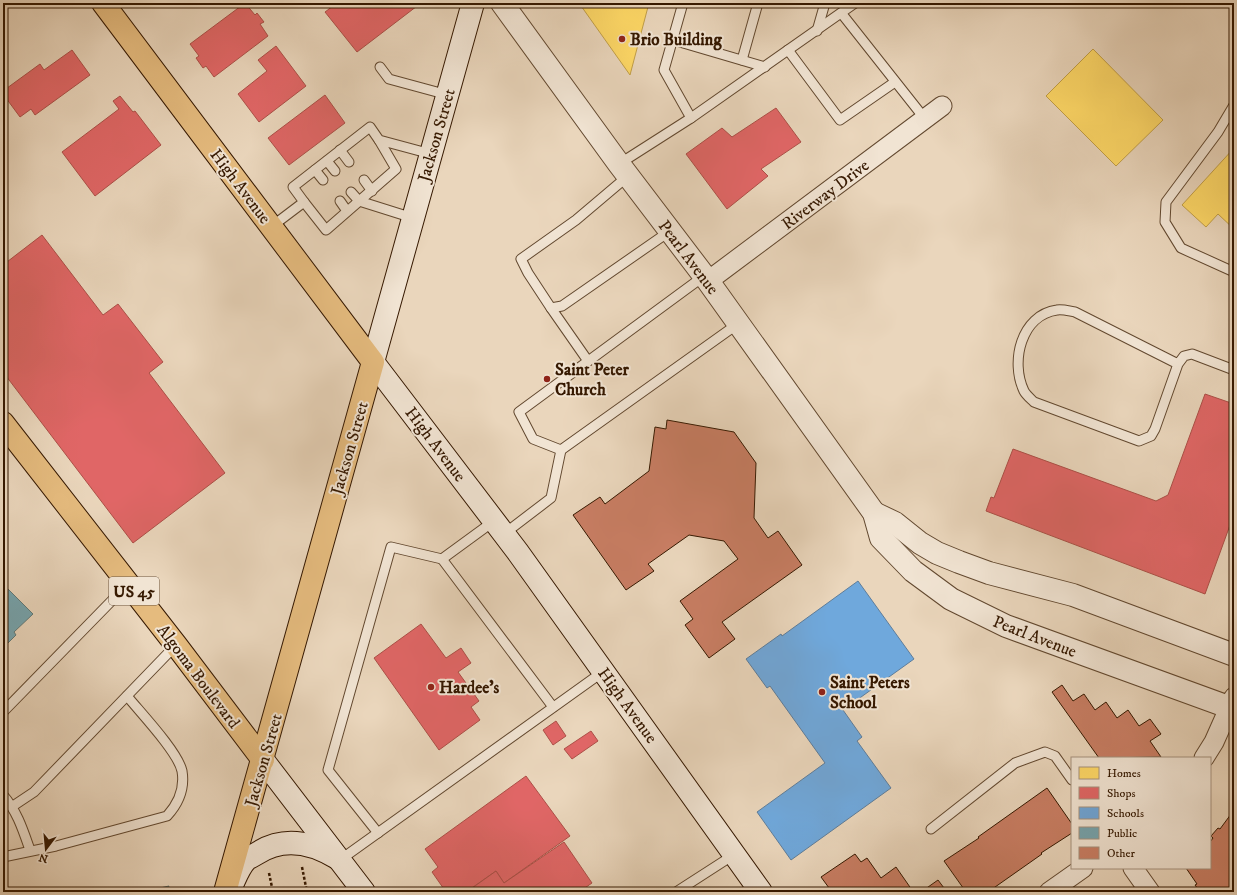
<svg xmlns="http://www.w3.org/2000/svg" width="1237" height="895" font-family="'IM FELL DW Pica',serif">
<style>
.homes{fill:#ffd966;stroke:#c29f47}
.shops{fill:#e06666;stroke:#ad4f47}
.schools{fill:#6fa8dc;stroke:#5e7d9a}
.public{fill:#76a5af;stroke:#627b7a}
.building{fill:#c97e64;stroke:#351800}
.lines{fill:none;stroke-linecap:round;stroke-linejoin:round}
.service-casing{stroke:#62482f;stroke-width:11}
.minor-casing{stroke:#62482f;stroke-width:21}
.tertiary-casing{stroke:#62482f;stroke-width:24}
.secondary-casing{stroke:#351800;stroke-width:24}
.primary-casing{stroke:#351800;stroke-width:24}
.path{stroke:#351800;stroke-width:2.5;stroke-dasharray:3 2;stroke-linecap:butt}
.service{stroke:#f1e4d3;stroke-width:9}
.minor{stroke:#f1e4d3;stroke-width:19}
.tertiary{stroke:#f1e4d3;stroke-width:22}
.secondary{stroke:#f1e4d3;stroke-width:22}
.primary{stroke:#e5bb7e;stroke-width:22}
.poi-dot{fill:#8f2418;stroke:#f1e4d3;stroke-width:1.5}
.labels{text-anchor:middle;stroke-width:4;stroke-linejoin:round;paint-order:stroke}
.shield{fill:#f1e4d3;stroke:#6d553f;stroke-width:1}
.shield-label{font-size:16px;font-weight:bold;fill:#351800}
.poi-label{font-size:17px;font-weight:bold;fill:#351800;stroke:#f1e4d3;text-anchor:start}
.street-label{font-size:17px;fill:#351800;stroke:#f1e4d3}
</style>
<rect width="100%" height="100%" fill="#ead6bc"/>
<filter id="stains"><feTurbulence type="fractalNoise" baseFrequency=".005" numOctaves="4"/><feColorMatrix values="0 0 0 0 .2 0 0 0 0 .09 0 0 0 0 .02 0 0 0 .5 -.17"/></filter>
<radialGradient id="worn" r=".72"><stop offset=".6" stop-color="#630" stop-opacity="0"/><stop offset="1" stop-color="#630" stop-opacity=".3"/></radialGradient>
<g class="homes">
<polygon points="579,3 649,3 630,75"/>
<polygon points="1093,49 1163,120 1116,166 1046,96"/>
<polygon points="1234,148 1234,229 1218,214 1206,227 1182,205"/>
</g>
<g class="shops">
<polygon points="245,3 255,15 257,13 264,22 260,24 268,36 214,77 206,66 203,68 196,58 199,56 190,44"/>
<polygon points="337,3 421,3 357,52 325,12"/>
<polygon points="276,46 306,86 259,122 238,94 267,71 258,60"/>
<polygon points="72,50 90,75 35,115 31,109 20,117 3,94 3,91 40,64 44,70"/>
<polygon points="325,95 345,123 289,165 268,138"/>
<polygon points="120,96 133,112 135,111 161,145 95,196 62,152 119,109 113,101"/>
<polygon points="776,108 801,142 761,169 768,176 727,209 686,154 722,128 732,137"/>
<polygon points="42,235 103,315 118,304 163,362 149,373 225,473 133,543 3,372 3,265"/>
<polygon points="1205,394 1234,404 1234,514 1205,594 986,511 991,497 994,498 1013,449 1156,501 1168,495"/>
<polygon points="421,624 446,658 461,648 471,663 458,672 479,701 471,707 480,720 439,750 374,658"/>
<polygon points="556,721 566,736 553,745 543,730"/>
<polygon points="591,731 598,741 572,759 564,749"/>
<polygon points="526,776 570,836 504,883 496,871 466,892 446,892 432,872 438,867 425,849"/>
<polygon points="564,842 592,883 579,892 468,891 496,871 504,883"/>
</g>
<polygon class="schools" points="858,581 914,659 843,710 862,737 857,741 891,788 791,860 757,812 825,763 770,686 767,688 746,659 781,634 782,636"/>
<g class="public">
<polygon points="3,584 33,614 14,632 16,635 3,648"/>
<polygon points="169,886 167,892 142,892"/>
</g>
<g class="building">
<polygon points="667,420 734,432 756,463 754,518 768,538 778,531 802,565 722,622 735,639 709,658 685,625 693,619 680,601 738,559 724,541 689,535 648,564 654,571 626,590 573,515 600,497 605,504 649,471 655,427 666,429"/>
<polygon points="1062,685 1073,701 1084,694 1095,710 1106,702 1117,718 1128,710 1139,726 1150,719 1161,734 1150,741 1161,757 1099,758 1052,692"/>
<polygon points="1047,788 1072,824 1072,833 1041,853 1042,854 988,892 966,892 944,861 979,838 978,837"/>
<polygon points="1234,810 1234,892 1200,892 1195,885 1197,884 1186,868 1210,868 1210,842 1213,838 1211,836 1218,828 1220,829"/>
<polygon points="855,854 861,862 867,858 881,878 896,867 912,890 909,892 832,892 821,877"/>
<polygon points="938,880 947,892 921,892"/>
</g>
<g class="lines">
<g class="service-casing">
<g id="service">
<polyline points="683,3 664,70 691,118"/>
<polyline points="842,14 925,119"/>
<polyline points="817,31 825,3"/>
<polyline points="673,40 765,67"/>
<polyline points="788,50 840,120 895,82"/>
<polyline points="742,60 758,3"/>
<polyline points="380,67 389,79 448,95"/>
<polyline points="1234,105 1218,132 1166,202 1165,222 1181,248 1234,272"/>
<polyline points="340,150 349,162"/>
<polyline points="327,161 335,171"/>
<polyline points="619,164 691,118 855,3"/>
<polyline points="315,170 323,180"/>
<polyline points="628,176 576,220 521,259 528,273 551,308 562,306 670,231"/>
<polyline points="364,180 372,191"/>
<polyline points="351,192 359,201 413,218"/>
<polyline points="340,201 347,211"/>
<polyline points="304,202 326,230 396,169 379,140"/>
<polyline points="271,227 304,202 293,187 370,127 379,140 431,154"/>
<polyline points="704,276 519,412 533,439 561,450 739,323"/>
<polyline points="551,308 588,361"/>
<path d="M 1178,364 L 1075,312 C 1069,311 1062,309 1057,310 C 1021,315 1010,362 1024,391 C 1026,395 1031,399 1034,402 L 1139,441 L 1151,436 L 1155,429 L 1178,364 L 1184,356 L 1192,354 L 1234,370"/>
<polyline points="504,534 551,498 561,450"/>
<polyline points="442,559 553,707"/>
<polyline points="3,712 128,584"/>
<path d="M 3,795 C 17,811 23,830 30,850"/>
<polyline points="13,806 34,792 176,645"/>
<polyline points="931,829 1015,763 1045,752 1055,756 1072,780"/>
<polyline points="378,833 328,770 391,547 442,559 494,521"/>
<path d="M 3,857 L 56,846 L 167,816 C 179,803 185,789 182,771 C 178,752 140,712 127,696"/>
<polyline points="340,860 604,671"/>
<polyline points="676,892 735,854"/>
</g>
</g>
<g class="minor-casing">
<g id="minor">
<polyline points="708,281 942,106"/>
<polyline points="1204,758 1214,742 1234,697"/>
<polyline points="1133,868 1150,892"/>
<polyline points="1049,892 1083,868"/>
</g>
</g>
<g class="tertiary-casing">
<g id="tertiary">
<polyline points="502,3 619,164 708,281 874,513 881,538 913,571 951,599 1006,626 1234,709"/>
<polyline points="874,513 895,523 920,543 937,553 959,562 989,573 1073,595 1234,655"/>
</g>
</g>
<g class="secondary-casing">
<g id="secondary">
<polyline points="473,3 373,362 517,551 761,892"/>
<polyline points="263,760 364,892"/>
<path d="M 231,887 C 235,879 239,867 246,860 C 248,858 253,856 256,854 C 283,836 311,842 337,858"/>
</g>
</g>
<g class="primary-casing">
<g id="primary">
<polyline points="103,3 373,362 225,892"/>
<polyline points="3,423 176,645 263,760"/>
</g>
</g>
<g class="path">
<polyline points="302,867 307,892"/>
<polyline points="269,873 273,892"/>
</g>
<use href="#service" class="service"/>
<use href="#minor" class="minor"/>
<use href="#tertiary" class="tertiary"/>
<use href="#secondary" class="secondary"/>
<use href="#primary" class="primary"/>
</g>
<g class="poi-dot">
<circle cx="622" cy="39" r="4"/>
<circle cx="547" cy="379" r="4"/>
<circle cx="431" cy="687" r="4"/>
<circle cx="822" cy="692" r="4"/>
</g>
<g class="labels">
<rect class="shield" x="109" y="577" width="50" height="28" rx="3"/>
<g class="shield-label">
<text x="134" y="597">US 45</text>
</g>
<g class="poi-label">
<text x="630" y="45">Brio Building</text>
<text x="555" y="375">Saint Peter<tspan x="555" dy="20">Church</tspan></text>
<text x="830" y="688">Saint Peters<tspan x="830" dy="20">School</tspan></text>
<text x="439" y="693">Hardee's</text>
</g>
<g class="street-label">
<text transform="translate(436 135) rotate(-74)" y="6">Jackson Street</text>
<text transform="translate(241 186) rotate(53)" y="6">High Avenue</text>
<text transform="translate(825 194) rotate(-37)" y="6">Riverway Drive</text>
<text transform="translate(689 257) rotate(53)" y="6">Pearl Avenue</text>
<text transform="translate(436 444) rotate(53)" y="6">High Avenue</text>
<text transform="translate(349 448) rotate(-74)" y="6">Jackson Street</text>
<text transform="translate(1035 636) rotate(21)" y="6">Pearl Avenue</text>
<text transform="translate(199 676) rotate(53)" y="6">Algoma Boulevard</text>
<text transform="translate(628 705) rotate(54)" y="6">High Avenue</text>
<text transform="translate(263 760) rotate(-74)" y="6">Jackson Street</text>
</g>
</g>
<rect width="1237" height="895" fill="none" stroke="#ead6bc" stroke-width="16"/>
<rect x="4" y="4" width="1229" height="887" fill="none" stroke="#351800" stroke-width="2"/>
<rect x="8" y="8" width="1221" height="879" fill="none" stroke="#351800"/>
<rect x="1071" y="757" width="140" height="112" fill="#f1e4d3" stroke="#a6927f"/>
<rect x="1079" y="767" width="20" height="12" fill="#ffd966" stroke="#a6927f"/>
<text x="1107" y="777" font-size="12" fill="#351800">Homes</text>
<rect x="1079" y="787" width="20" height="12" fill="#e06666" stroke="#a6927f"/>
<text x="1107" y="797" font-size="12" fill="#351800">Shops</text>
<rect x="1079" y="807" width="20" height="12" fill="#6fa8dc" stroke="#a6927f"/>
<text x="1107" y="817" font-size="12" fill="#351800">Schools</text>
<rect x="1079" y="827" width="20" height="12" fill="#76a5af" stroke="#a6927f"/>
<text x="1107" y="837" font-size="12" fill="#351800">Public</text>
<rect x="1079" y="847" width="20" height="12" fill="#c97e64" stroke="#a6927f"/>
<text x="1107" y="857" font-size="12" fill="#351800">Other</text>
<g transform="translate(46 849) rotate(196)" stroke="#f1e4d3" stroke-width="3" paint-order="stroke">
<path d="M0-3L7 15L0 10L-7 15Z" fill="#351800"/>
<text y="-6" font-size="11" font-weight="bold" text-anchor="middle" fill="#351800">N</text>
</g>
<rect width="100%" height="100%" filter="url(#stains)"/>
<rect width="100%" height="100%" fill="url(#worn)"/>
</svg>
